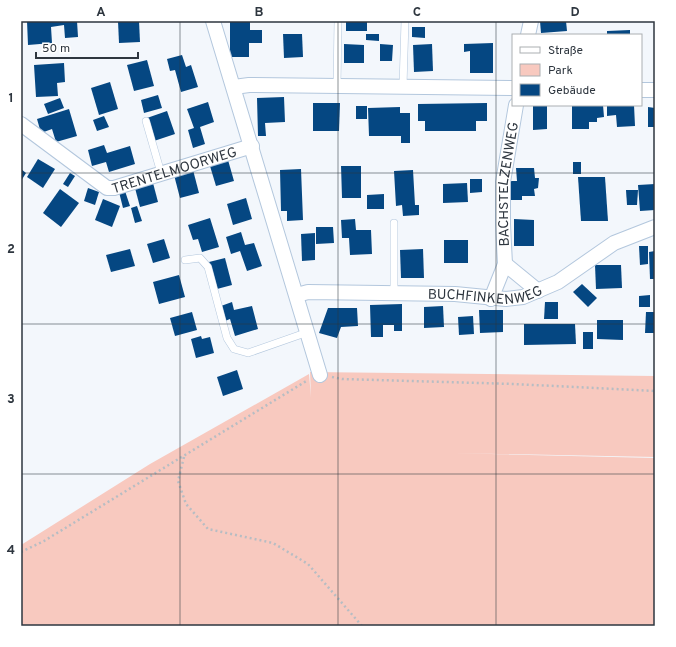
<svg xmlns="http://www.w3.org/2000/svg" width="676" height="647" font-family="Overpass,sans-serif">
<style>
.green{fill:#f8c9bf}
.building{fill:#054782}
.lines{fill:none;stroke-linecap:round;stroke-linejoin:round}
.service-casing{stroke:#b3c7dd;stroke-width:8}
.minor-casing{stroke:#b3c7dd;stroke-width:16}
.path{stroke:#b7bdc3;stroke-width:2.5;stroke-dasharray:2 3;stroke-linecap:butt}
.service{stroke:#fff;stroke-width:7}
.minor{stroke:#fff;stroke-width:14}
.grid{fill:none;stroke:#2e363f;stroke-width:1;stroke-opacity:0.55}
.labels{text-anchor:middle;stroke-width:4;stroke-linejoin:round;paint-order:stroke}
.street-label{font-size:14px;fill:#2e363f;stroke:#fff}
.neatline{fill:none;stroke:#2e363f;stroke-width:1.5}
.grid-label{font-size:13px;text-anchor:middle;font-weight:bold;fill:#2e363f}
</style>
<rect width="100%" height="100%" fill="#f3f7fc"/>
<polygon class="green" points="310,372 655,376 655,457 452,453 655,458 655,626 21,626 21,545 150,464 309,374 311,397"/>
<g class="building">
<polygon points="27,21 77,21 78,37 65,38 64,25 51,27 52,43 28,45"/>
<polygon points="118,21 139,21 140,42 119,43"/>
<polygon points="230,21 250,21 250,30 262,30 262,43 249,43 249,57 230,57"/>
<rect x="346" y="21" width="21" height="10"/>
<polygon points="540,21 566,21 567,31 541,33"/>
<polygon points="412,27 425,27 425,38 412,37"/>
<polygon points="630,30 630,35 607,35 607,31"/>
<polygon points="283,34 302,34 303,57 284,58"/>
<polygon points="366,34 379,34 379,41 366,40"/>
<polygon points="493,43 493,73 470,73 470,51 464,52 464,44"/>
<polygon points="344,44 364,45 364,63 344,63"/>
<polygon points="380,44 393,45 392,61 380,61"/>
<polygon points="432,44 433,71 414,72 413,45"/>
<polygon points="182,55 186,67 191,65 198,87 181,92 175,70 170,71 167,59"/>
<polygon points="147,60 154,86 134,91 127,65"/>
<polygon points="64,63 65,82 57,83 58,96 36,97 34,65"/>
<polygon points="110,82 118,109 99,115 91,88"/>
<polygon points="158,95 162,108 144,113 141,100"/>
<polygon points="284,97 285,122 265,123 266,136 258,136 257,98"/>
<polygon points="60,98 64,108 48,114 44,104"/>
<polygon points="208,102 214,122 200,127 205,144 193,148 188,130 194,128 187,109"/>
<polygon points="313,103 340,103 339,131 313,131"/>
<polygon points="487,103 487,121 476,121 476,131 425,131 425,121 418,121 418,104"/>
<polygon points="533,105 547,105 547,129 533,130"/>
<polygon points="572,105 603,105 604,117 597,118 597,122 589,122 589,129 572,129"/>
<polygon points="607,105 634,105 635,126 617,127 616,115 607,116"/>
<rect x="356" y="106" width="11" height="13"/>
<polygon points="400,107 400,113 410,113 410,143 401,143 401,136 369,136 368,108"/>
<polygon points="648,107 655,108 655,127 648,127"/>
<polygon points="69,109 77,136 56,142 52,129 41,133 37,119"/>
<polygon points="167,111 175,134 154,141 147,118"/>
<polygon points="104,116 109,127 97,131 93,120"/>
<polygon points="104,145 107,153 130,146 135,164 109,172 106,162 92,166 88,150"/>
<polygon points="38,159 55,169 43,188 27,177"/>
<polygon points="228,160 234,181 216,186 210,166"/>
<rect x="573" y="162" width="8" height="12"/>
<polygon points="341,166 361,166 361,198 342,198"/>
<polygon points="516,168 534,168 535,178 539,178 538,188 534,189 535,196 522,196 522,200 511,200 511,181 517,181"/>
<polygon points="21,169 26,173 21,181"/>
<polygon points="301,169 303,220 287,221 287,211 281,211 280,170"/>
<polygon points="193,170 199,193 180,198 174,175"/>
<polygon points="413,170 415,205 419,205 419,215 403,216 402,205 396,206 394,171"/>
<polygon points="70,173 75,176 68,187 63,184"/>
<polygon points="578,177 605,177 608,221 581,221"/>
<polygon points="470,179 482,179 482,192 470,193"/>
<polygon points="153,183 158,202 140,207 135,188"/>
<polygon points="467,183 468,202 443,203 443,184"/>
<polygon points="655,184 655,210 640,211 638,185"/>
<polygon points="88,188 99,192 95,205 84,201"/>
<polygon points="60,189 79,203 61,227 43,213"/>
<polygon points="626,190 638,190 637,205 627,205"/>
<polygon points="125,191 130,206 123,208 119,192"/>
<polygon points="384,194 384,209 367,209 367,195"/>
<polygon points="246,198 252,219 233,225 227,204"/>
<polygon points="103,199 120,206 112,227 95,220"/>
<polygon points="137,206 142,221 135,223 131,208"/>
<polygon points="210,218 219,247 202,252 198,239 193,240 188,225"/>
<polygon points="355,219 356,230 371,230 372,254 350,255 349,238 342,238 341,220"/>
<polygon points="514,219 534,220 534,246 514,246"/>
<polygon points="316,227 333,227 334,243 316,244"/>
<polygon points="241,232 245,245 254,243 262,266 247,271 240,251 231,254 226,237"/>
<polygon points="315,233 315,260 302,261 301,234"/>
<polygon points="164,239 170,258 153,263 147,244"/>
<rect x="444" y="240" width="24" height="23"/>
<polygon points="639,246 648,246 648,264 640,265"/>
<polygon points="130,249 135,266 111,272 106,255"/>
<polygon points="423,249 424,278 401,278 400,250"/>
<polygon points="655,251 655,279 650,279 649,252"/>
<polygon points="225,258 232,285 217,289 209,262"/>
<polygon points="595,265 621,265 622,288 596,289"/>
<polygon points="179,275 185,297 159,304 153,282"/>
<polygon points="582,284 597,298 588,307 573,292"/>
<polygon points="650,295 650,307 639,307 639,296"/>
<polygon points="232,302 234,310 252,306 258,329 235,336 230,319 225,321 221,306"/>
<polygon points="545,302 558,302 558,319 544,319"/>
<polygon points="402,304 402,331 394,331 394,325 383,325 383,337 371,337 370,305"/>
<polygon points="443,306 444,327 424,328 424,307"/>
<polygon points="328,308 357,308 358,326 341,327 337,338 319,333"/>
<polygon points="479,310 503,310 503,332 480,333"/>
<polygon points="192,312 197,330 175,336 170,318"/>
<polygon points="646,312 655,312 655,333 645,333"/>
<polygon points="473,316 474,334 459,335 458,317"/>
<polygon points="597,320 623,320 623,340 597,339"/>
<polygon points="524,324 575,324 576,344 524,345"/>
<rect x="583" y="332" width="10" height="17"/>
<polygon points="201,336 202,339 210,337 214,353 196,358 191,339"/>
<polygon points="237,370 243,389 223,396 217,377"/>
</g>
<g class="lines">
<g class="service-casing">
<g id="service">
<polyline points="337,86 338,21"/>
<polyline points="403,86 405,21"/>
<polyline points="146,121 161,173"/>
<polyline points="394,223 394,293"/>
<polyline points="185,260 200,258 208,267 227,338 234,349 248,353 308,332"/>
</g>
</g>
<g class="minor-casing">
<g id="minor">
<polyline points="213,21 320,375"/>
<polyline points="528,35 531,21"/>
<polyline points="234,87 249,85 513,88"/>
<polyline points="641,90 655,90"/>
<path id="s1" d="M 21,124 L 107,188 L 114,188 L 252,146"/>
<polyline points="505,264 538,291"/>
<path id="s2" d="M 297,295 L 308,292 L 455,294 L 506,299 L 523,297 L 558,282 L 614,243 L 655,227"/>
<path id="s3" d="M 491,299 L 505,264 L 503,224 L 503,182 L 516,105"/>
</g>
</g>
<g class="path">
<polyline points="332,377 342,379 514,384 655,391"/>
<polyline points="184,457 178,481 186,504 208,529 273,543 308,564 362,626"/>
<polyline points="21,552 44,541 308,380"/>
</g>
<use href="#service" class="service"/>
<use href="#minor" class="minor"/>
</g>
<path class="grid" d="M 180,21 L 180,626M 338,21 L 338,626M 496,21 L 496,626M 21,173 L 655,173M 21,324 L 655,324M 21,474 L 655,474"/>
<g class="labels">
<g class="street-label">
<text dy="5" stroke="none"><textPath href="#s1" startOffset="177">TRENTELMOORWEG</textPath></text>
<text dy="5" stroke="none"><textPath href="#s3" startOffset="118">BACHSTELZENWEG</textPath></text>
<text dy="5" stroke="none"><textPath href="#s2" startOffset="189">BUCHFINKENWEG</textPath></text>
</g>
</g>
<rect width="676" height="647" fill="none" stroke="#ffffff" stroke-width="44"/>
<rect x="512" y="34" width="130" height="72" fill="#ffffff" stroke="#abafb2"/>
<rect x="520" y="47" width="20" height="6" fill="#ffffff" stroke="#abafb2"/>
<text x="548" y="54" font-size="12" fill="#2e363f">Straße</text>
<rect x="520" y="64" width="20" height="12" fill="#f8c9bf" stroke="#abafb2"/>
<text x="548" y="74" font-size="12" fill="#2e363f">Park</text>
<rect x="520" y="84" width="20" height="12" fill="#054782" stroke="#abafb2"/>
<text x="548" y="94" font-size="12" fill="#2e363f">Gebäude</text>
<path d="M36 52v6h102v-6" fill="none" stroke="#2e363f" stroke-width="2"/>
<text x="42" y="52" font-size="12" fill="#2e363f" stroke="#ffffff" stroke-width="3" paint-order="stroke">50 m</text>
<rect x="22" y="22" width="632" height="603" class="neatline"/>
<g class="grid-label">
<text x="101" y="16">A</text>
<text x="259" y="16">B</text>
<text x="417" y="16">C</text>
<text x="575" y="16">D</text>
<text x="11" y="102">1</text>
<text x="11" y="253">2</text>
<text x="11" y="403">3</text>
<text x="11" y="554">4</text>
</g>
</svg>
